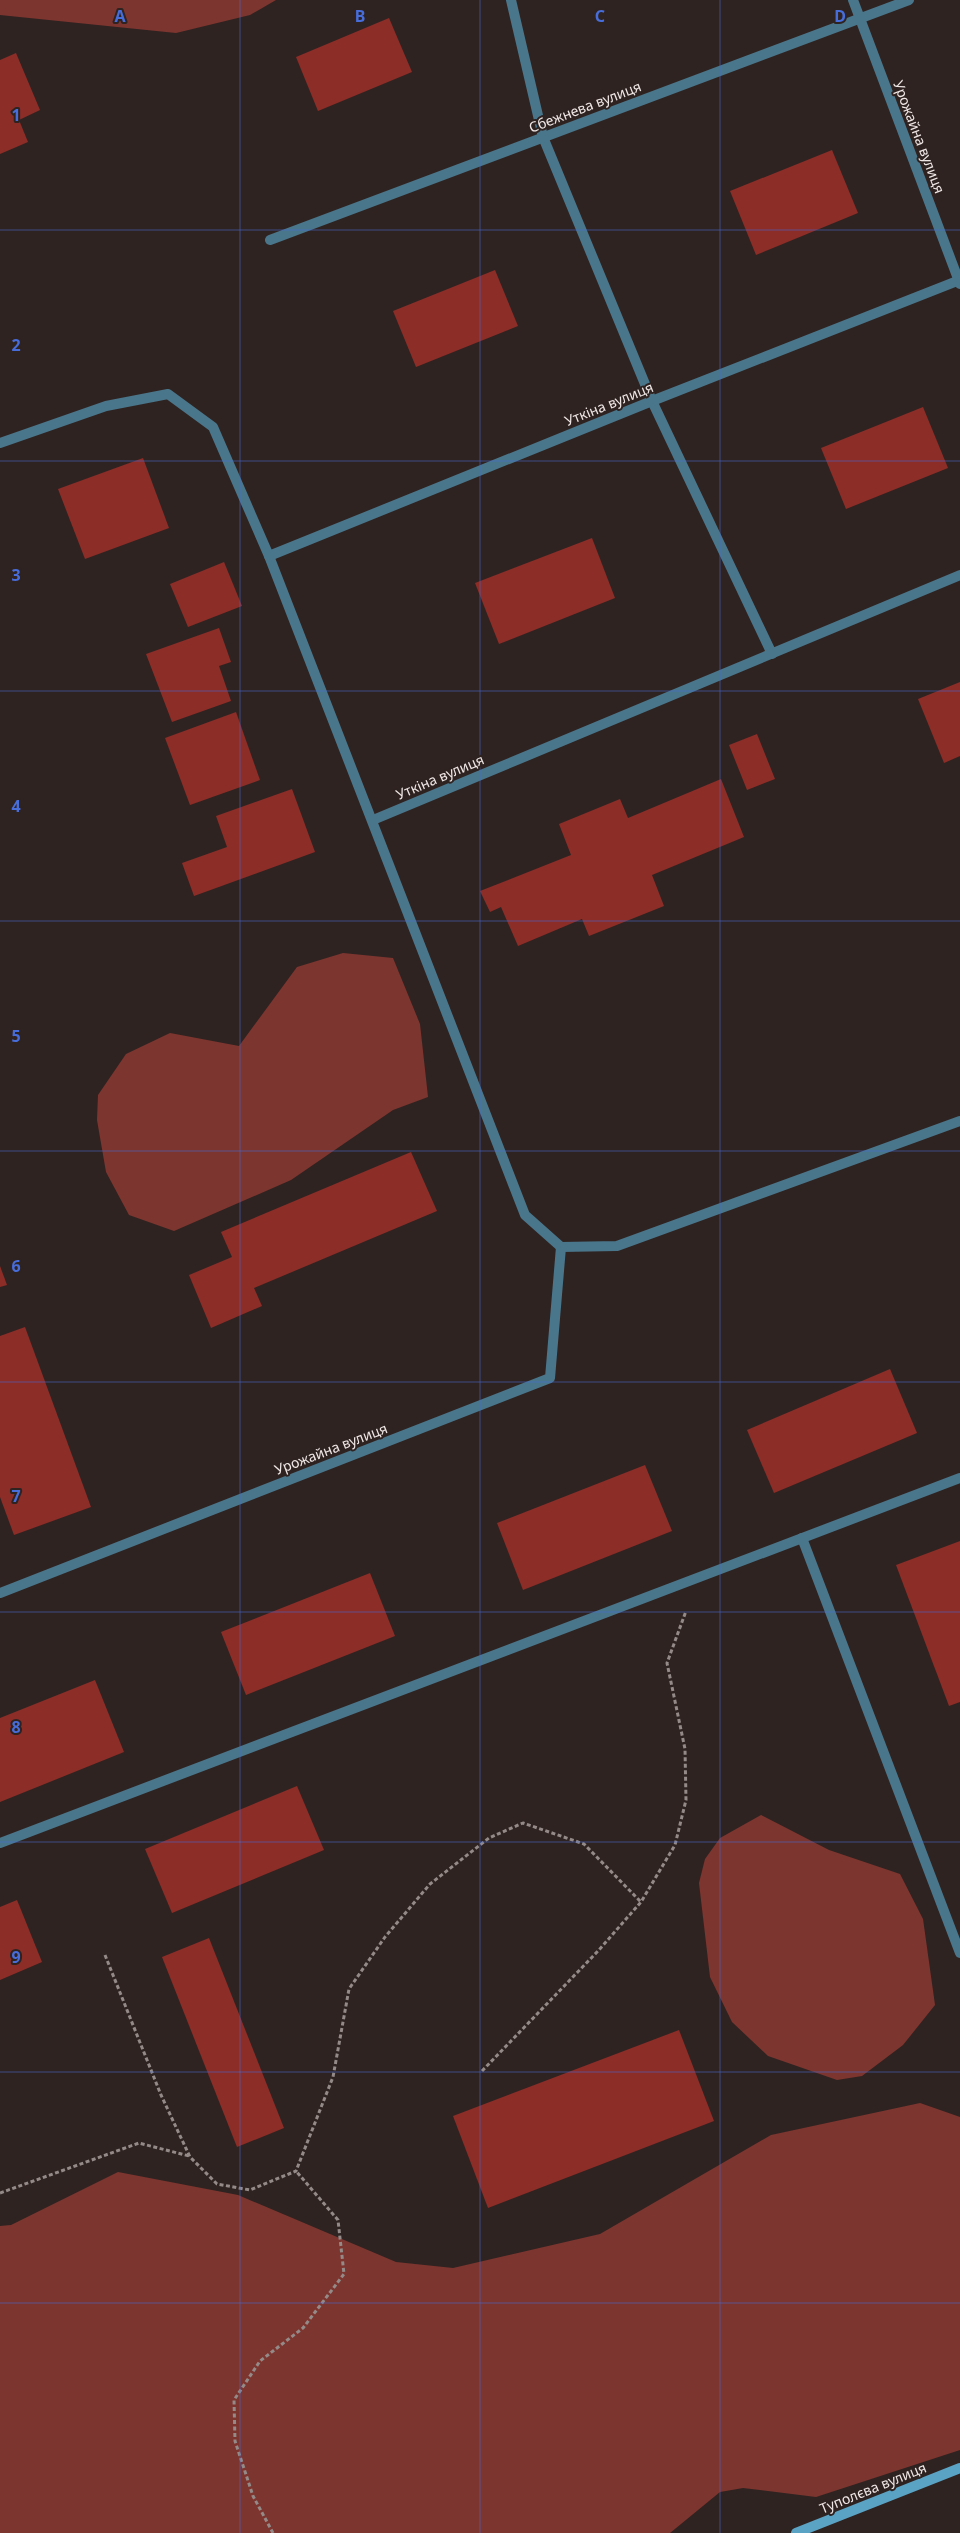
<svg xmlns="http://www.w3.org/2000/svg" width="960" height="2533" font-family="'Noto Sans',sans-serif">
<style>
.green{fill:#7d352f}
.building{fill:#8c2d28}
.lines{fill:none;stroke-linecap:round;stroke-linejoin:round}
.path{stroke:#948a88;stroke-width:3;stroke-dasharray:4 2.5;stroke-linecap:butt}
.lane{stroke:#4a768b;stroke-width:10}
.street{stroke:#4a768b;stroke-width:10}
.secondary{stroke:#5aa3c5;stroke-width:10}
.grid{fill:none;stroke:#476ddb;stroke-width:1;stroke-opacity:0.55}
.labels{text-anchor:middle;stroke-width:4;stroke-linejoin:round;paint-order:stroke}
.street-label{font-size:14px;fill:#efe7e6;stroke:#2f2321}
.grid-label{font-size:16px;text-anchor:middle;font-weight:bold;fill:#476ddb;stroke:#2f2321;stroke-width:4;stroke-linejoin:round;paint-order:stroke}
</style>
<rect width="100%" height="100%" fill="#2f2321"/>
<g class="green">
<polygon points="0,0 276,0 250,15 176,33 0,15"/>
<polygon points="343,953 393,958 420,1024 428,1097 393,1110 291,1180 174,1231 129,1215 106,1172 97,1120 98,1095 126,1054 170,1033 239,1046 297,967"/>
<polygon points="761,1815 829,1850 900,1874 923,1919 935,2005 903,2045 862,2076 837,2080 768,2056 732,2022 710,1977 699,1883 705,1859 720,1838"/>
<polygon points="920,2103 960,2117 960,2450 816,2497 743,2488 720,2492 670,2533 0,2533 0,2226 11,2225 118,2172 238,2195 396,2262 453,2268 600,2234 771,2135"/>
</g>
<g class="building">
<polygon points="389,18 412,72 318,111 296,57"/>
<polygon points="16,53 40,110 19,120 28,142 0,154 0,60"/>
<polygon points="832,150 858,213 756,255 730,191"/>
<polygon points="495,270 518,326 416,367 393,311"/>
<polygon points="923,407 948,468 846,509 821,448"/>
<polygon points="143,458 169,528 85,559 58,489"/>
<polygon points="592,538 615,598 499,644 475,583"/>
<polygon points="224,562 242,606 188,627 170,584"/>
<polygon points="219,628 231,662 219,666 231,701 172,722 146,654"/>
<polygon points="960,682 960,756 944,763 918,699"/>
<polygon points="236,712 260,780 190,805 165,738"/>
<polygon points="757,734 775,779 747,790 729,745"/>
<polygon points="721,779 744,837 652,875 664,906 589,936 582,919 518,946 501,907 490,912 480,891 571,855 559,824 620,799 628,818"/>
<polygon points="292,789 315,852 194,896 182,863 227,847 216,816"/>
<polygon points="411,1152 437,1211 254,1288 262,1306 211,1328 189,1275 232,1257 221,1232"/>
<polygon points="0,1266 7,1285 0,1287"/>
<polygon points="25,1327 91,1507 14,1535 0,1497 0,1336"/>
<polygon points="890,1369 917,1433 774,1493 747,1430"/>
<polygon points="645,1465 672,1531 523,1590 497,1523"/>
<polygon points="960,1541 960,1702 949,1706 896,1565"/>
<polygon points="370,1573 395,1636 246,1695 221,1632"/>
<polygon points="95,1680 124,1752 0,1802 0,1718"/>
<polygon points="297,1786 324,1850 172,1913 145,1849"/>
<polygon points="17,1900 42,1962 0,1980 0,1907"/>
<polygon points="209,1938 284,2128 237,2147 162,1957"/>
<polygon points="679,2030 714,2121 488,2208 453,2116"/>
</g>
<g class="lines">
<g class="path">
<polyline points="105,1955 161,2095 190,2157 217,2184 250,2190 296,2171 333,2077 349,1989 385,1937 430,1884 489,1838 523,1823 584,1844 641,1902"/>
<polyline points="482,2071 598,1951 641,1902 675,1845 686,1800 685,1749 667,1663 686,1611"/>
<polyline points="0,2193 139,2143 189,2156"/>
<polyline points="273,2533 253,2496 235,2441 234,2400 260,2361 303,2328 344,2274 338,2220 296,2171"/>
</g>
<g class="lane">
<polyline points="511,0 543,137 652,401 772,654"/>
<polyline points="802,1538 960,1953"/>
<polyline points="0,1843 960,1478"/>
</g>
<g class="street">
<polyline points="853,0 960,284"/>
<polyline points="270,240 909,0"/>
<polyline points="0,443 106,406 168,394 213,427 269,556 525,1215 561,1247 617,1246 960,1121"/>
<polyline points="269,556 652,401 960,280"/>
<polyline points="373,820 960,575"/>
<polyline points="0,1593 550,1378 561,1247"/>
</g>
<polyline class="secondary" points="796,2533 960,2468"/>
</g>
<path class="grid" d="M 240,0 L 240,2533M 480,0 L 480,2533M 720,0 L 720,2533M 0,230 L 960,230M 0,461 L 960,461M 0,691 L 960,691M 0,921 L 960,921M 0,1151 L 960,1151M 0,1382 L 960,1382M 0,1612 L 960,1612M 0,1842 L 960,1842M 0,2072 L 960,2072M 0,2303 L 960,2303"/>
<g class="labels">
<g class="street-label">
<text transform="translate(585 107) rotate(-21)" y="5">Сбежнева вулиця</text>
<text transform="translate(919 137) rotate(69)" y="5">Урожайна вулиця</text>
<text transform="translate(609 404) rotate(-22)" y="5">Уткiна вулиця</text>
<text transform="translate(440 777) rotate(-23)" y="5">Уткiна вулиця</text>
<text transform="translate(331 1449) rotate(-21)" y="5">Урожайна вулиця</text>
<text transform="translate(873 2488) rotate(-22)" y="5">Туполєва вулиця</text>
</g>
</g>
<g class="grid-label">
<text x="120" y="22">A</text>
<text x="360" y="22">B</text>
<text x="600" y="22">C</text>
<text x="840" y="22">D</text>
<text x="16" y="121">1</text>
<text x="16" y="351">2</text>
<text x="16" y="581">3</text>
<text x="16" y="812">4</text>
<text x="16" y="1042">5</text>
<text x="16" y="1272">6</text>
<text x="16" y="1502">7</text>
<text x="16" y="1733">8</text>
<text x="16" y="1963">9</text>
</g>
</svg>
